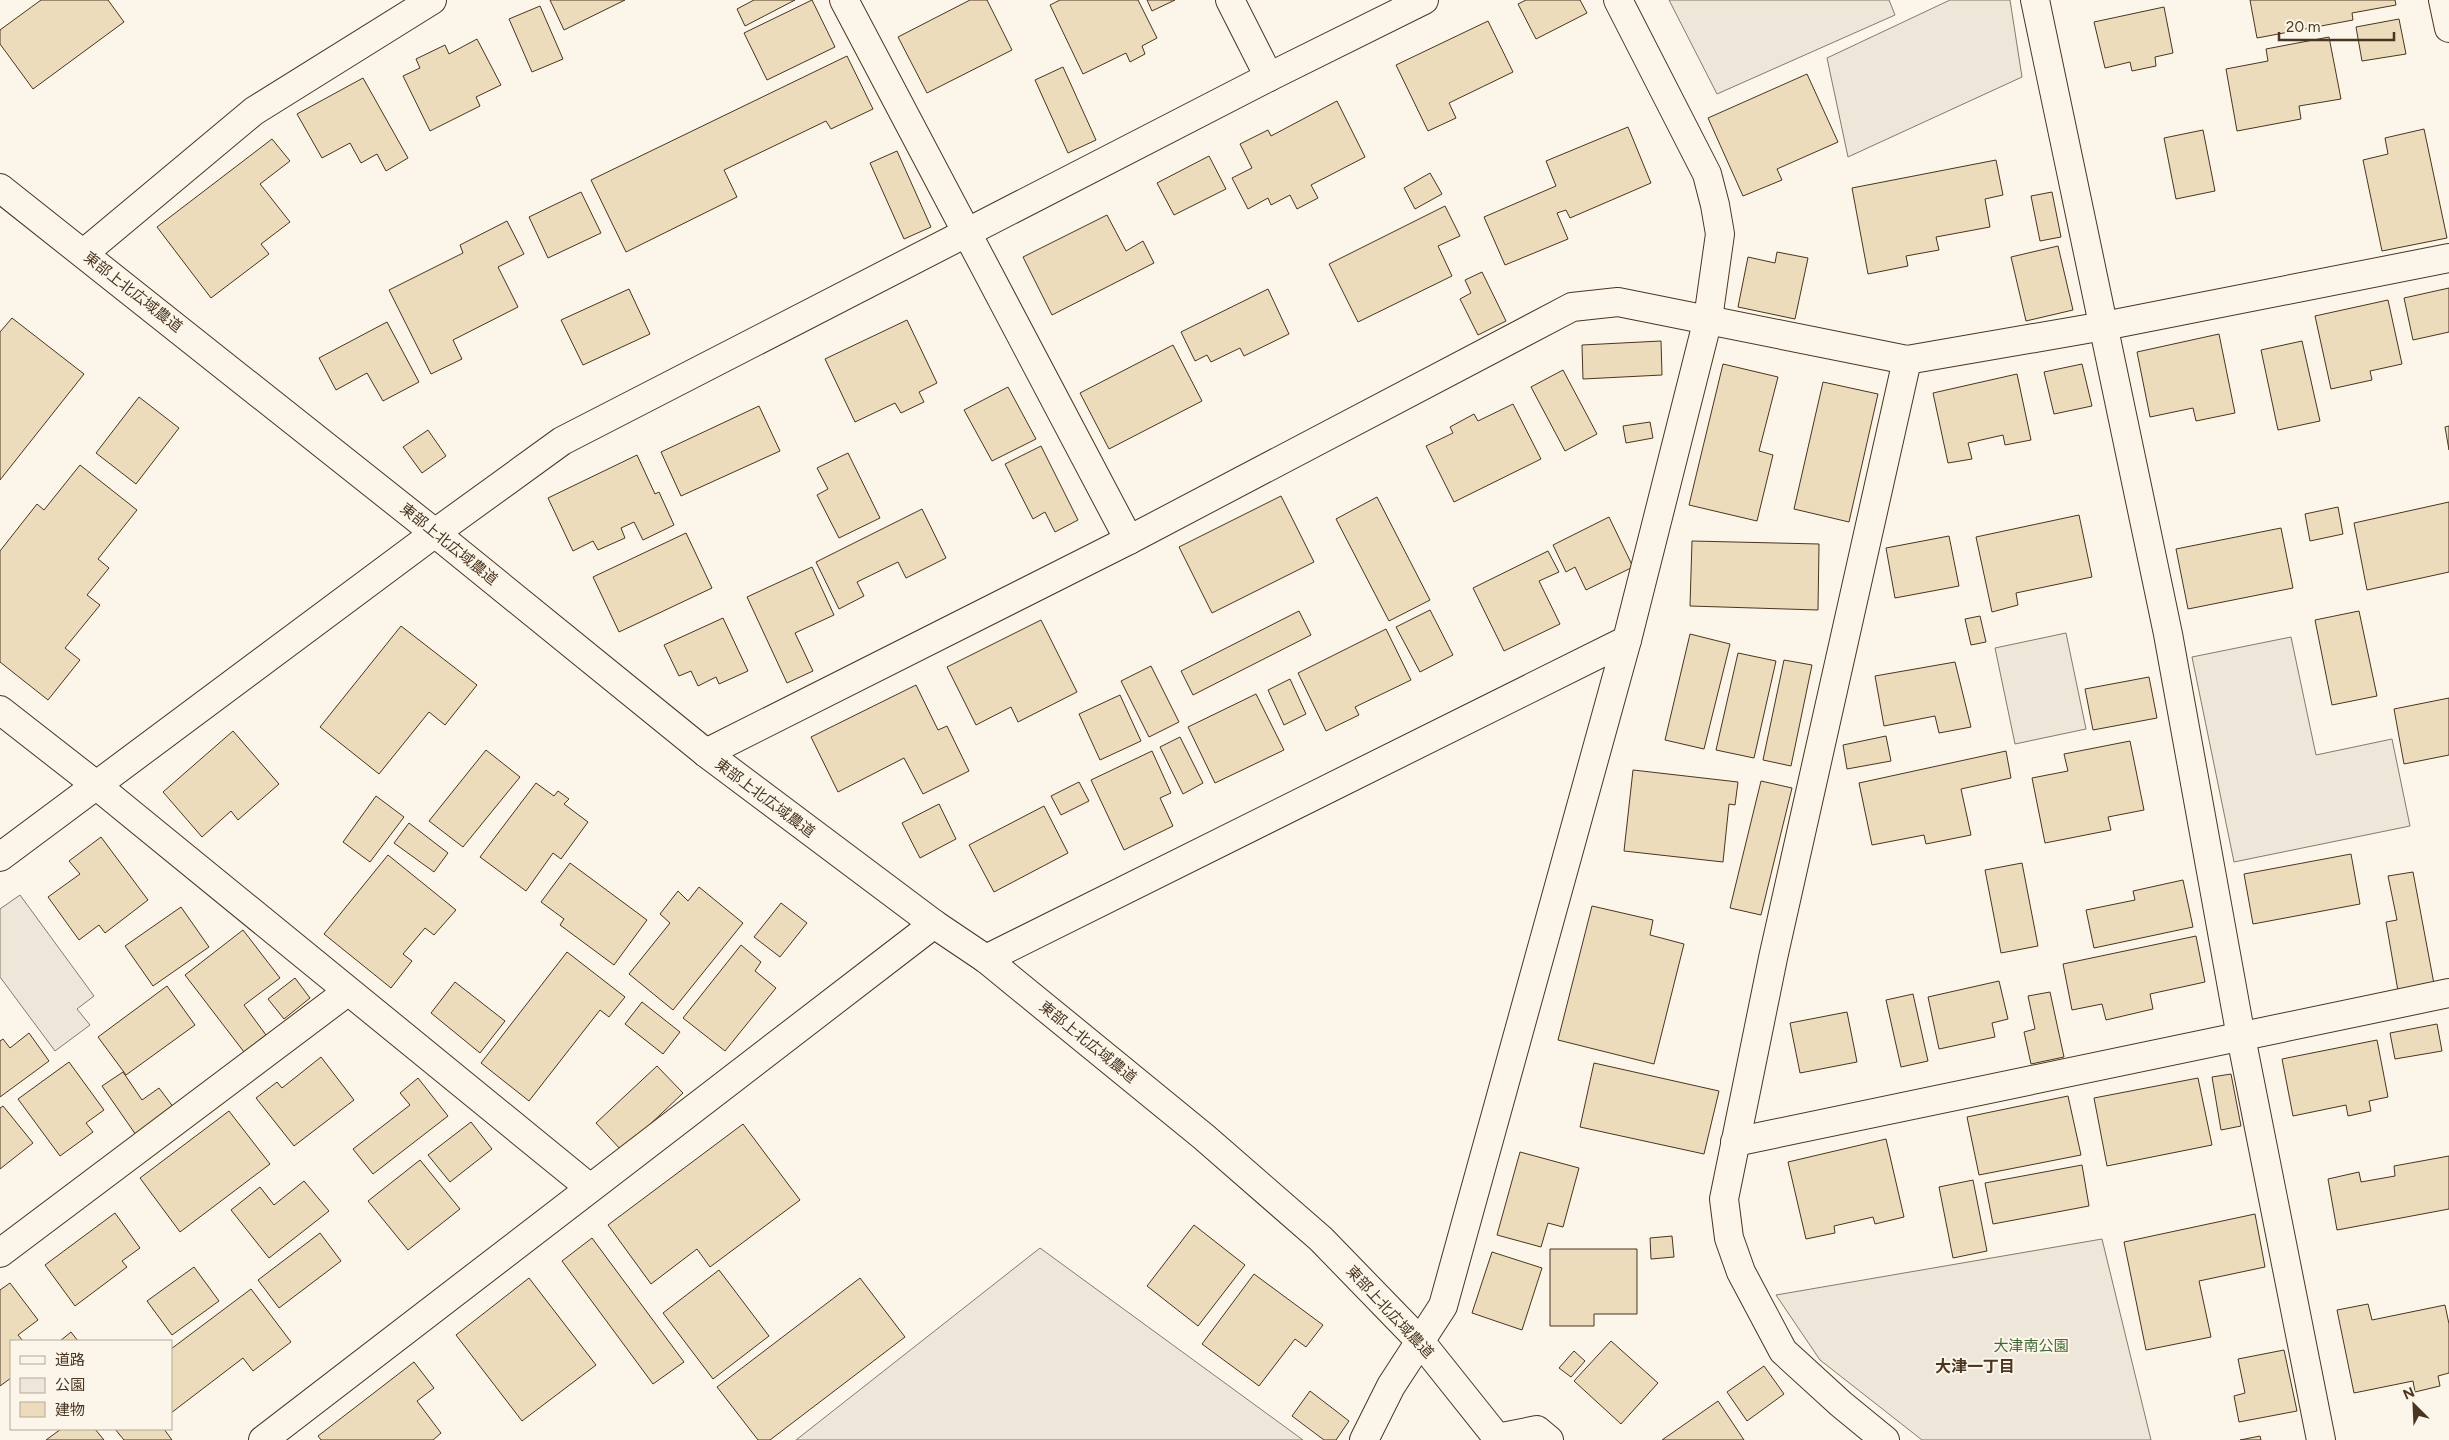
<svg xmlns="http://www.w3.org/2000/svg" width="2449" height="1440" font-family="Figtree,'Noto Sans JP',sans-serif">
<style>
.green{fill:#ede6d9;stroke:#887966}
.building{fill:#ecdcbc;stroke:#4a3520}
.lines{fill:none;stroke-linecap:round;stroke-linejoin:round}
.minor-casing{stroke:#4a3520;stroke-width:30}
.minor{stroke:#fbf6e9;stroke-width:28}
.labels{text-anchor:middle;stroke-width:4;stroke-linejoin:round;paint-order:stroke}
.street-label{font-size:15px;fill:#4a3520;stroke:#fbf6e9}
.park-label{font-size:15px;fill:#436837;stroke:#fbf6e9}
.neighbourhood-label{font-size:16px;font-weight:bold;fill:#4a3520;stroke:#fbf6e9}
</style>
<rect width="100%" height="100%" fill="#fbf6e9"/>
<g class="green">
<polygon points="1669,0 1889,0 1895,15 1717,94"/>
<polygon points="1950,0 2010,0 2022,77 1848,157 1827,58"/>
<polygon points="2066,633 2086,729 2015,744 1995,648"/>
<polygon points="2291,637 2316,755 2392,739 2410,826 2234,862 2192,657"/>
<polygon points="20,895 94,996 77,1009 90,1025 55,1051 0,977 0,909"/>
<polygon points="2102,1239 2151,1440 1922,1440 1820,1360 1776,1295"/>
<polygon points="1040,1248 1303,1440 796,1440"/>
</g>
<g class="building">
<polygon points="41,0 108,0 124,22 33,89 0,44 0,30"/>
<polygon points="550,0 625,0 564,30"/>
<polygon points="754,0 795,0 745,26 737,9"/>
<polygon points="812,0 835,47 767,80 744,33"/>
<polygon points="970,0 987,0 1012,50 927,93 898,37"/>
<polygon points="1060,0 1138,0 1157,38 1142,46 1145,54 1130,62 1126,53 1083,74 1050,5"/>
<polygon points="1147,0 1175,0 1152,11"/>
<polygon points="1526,0 1580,0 1587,13 1536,39 1518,4"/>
<polygon points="2250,0 2395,0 2396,5 2352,13 2353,20 2257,38"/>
<polygon points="540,6 563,59 532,72 509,19"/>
<polygon points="2164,7 2173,53 2155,57 2156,66 2132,71 2130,62 2105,68 2094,22"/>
<polygon points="2399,19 2406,54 2362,61 2356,27"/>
<polygon points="1488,21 1513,72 1449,103 1456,118 1428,131 1396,65"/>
<polygon points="2329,37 2341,99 2299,106 2301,119 2237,131 2226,69 2268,61 2266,49"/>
<polygon points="477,39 501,85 476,97 480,106 430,131 403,76 420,68 416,59 445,45 449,54"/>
<polygon points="847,56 873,109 831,129 826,121 724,170 737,197 626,252 591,180"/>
<polygon points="1063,67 1096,140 1068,153 1035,80"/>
<polygon points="1807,74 1838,142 1777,169 1782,180 1743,196 1708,118"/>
<polygon points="363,78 408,158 386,171 377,154 361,163 350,143 322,158 297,114"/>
<polygon points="1337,101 1365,157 1311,185 1318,198 1297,209 1290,195 1271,205 1268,198 1248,209 1232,178 1252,168 1240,144 1268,130 1271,136"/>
<polygon points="1628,127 1651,183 1570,218 1566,210 1557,213 1568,239 1505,265 1484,217 1556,186 1546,161"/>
<polygon points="2424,129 2447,238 2382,251 2363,160 2388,154 2385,138"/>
<polygon points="2203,130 2215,191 2176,199 2164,138"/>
<polygon points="272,139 290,161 260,184 290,222 261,244 269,254 211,298 157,227"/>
<polygon points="897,151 931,227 904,239 870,163"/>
<polygon points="1209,156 1226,189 1174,215 1157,183"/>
<polygon points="1996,160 2003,195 1985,199 1990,227 1936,237 1939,250 1906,256 1908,266 1868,274 1852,188"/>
<polygon points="1430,173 1442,194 1415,209 1404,188"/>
<polygon points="581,192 601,233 548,258 529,217"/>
<polygon points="2052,192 2061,237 2040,241 2031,196"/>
<polygon points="1445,206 1460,236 1438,246 1452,276 1358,322 1329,264"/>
<polygon points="1107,215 1126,251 1143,241 1154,263 1052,315 1023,257"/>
<polygon points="507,221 524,254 498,267 518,307 453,340 462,359 431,374 389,290 463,253 460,245"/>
<polygon points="2058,246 2073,310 2026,321 2011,257"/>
<polygon points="1777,252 1808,258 1795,319 1738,307 1748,257 1775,263"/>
<polygon points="1482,272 1506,321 1478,335 1460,299 1471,293 1465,280"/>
<polygon points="2449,288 2449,332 2413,340 2404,298"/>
<polygon points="629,289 650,334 583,365 561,320"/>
<polygon points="1268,289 1289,334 1244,356 1240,348 1211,362 1207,355 1195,361 1181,332"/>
<polygon points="2388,300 2402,364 2370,371 2372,380 2331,389 2315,316"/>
<polygon points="12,318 84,374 0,480 0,332"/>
<polygon points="907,320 937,383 919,392 924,402 901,413 895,403 855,422 825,359"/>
<polygon points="387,322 419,382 383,401 367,373 336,390 319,358"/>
<polygon points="2219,334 2235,413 2196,421 2193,408 2150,417 2137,352"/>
<polygon points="1661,341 1662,375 1583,379 1582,345"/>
<polygon points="2302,341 2320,421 2278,430 2261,350"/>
<polygon points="1173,345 1202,401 1109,449 1080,393"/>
<polygon points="1723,364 1778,377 1759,451 1773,455 1757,521 1689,505"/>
<polygon points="2082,364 2092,406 2054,414 2044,372"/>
<polygon points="1563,370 1597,434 1565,451 1531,387"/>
<polygon points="2017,374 2031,440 2005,445 2003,435 1968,443 1972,459 1948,463 1933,393"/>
<polygon points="1823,382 1878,394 1849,522 1794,509"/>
<polygon points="1008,387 1036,439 992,461 964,410"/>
<polygon points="139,397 179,428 136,484 96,453"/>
<polygon points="1513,404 1541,459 1454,502 1426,446 1453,433 1450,427 1474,414 1478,421"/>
<polygon points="759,406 780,451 681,496 661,452"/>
<polygon points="1650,422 1653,438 1626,443 1623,426"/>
<polygon points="2449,426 2449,450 2445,427"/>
<polygon points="428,430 446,456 422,473 403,447"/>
<polygon points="1041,446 1078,520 1055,532 1045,512 1033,519 1005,464"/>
<polygon points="848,453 880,518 839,538 817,495 828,489 817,468"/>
<polygon points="637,455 655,494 659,492 674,525 643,540 634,522 621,528 625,538 598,550 593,541 573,551 548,498"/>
<polygon points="80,465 137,510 98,559 109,568 87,595 100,605 65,648 80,660 48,700 0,662 0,551 37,504 44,510"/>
<polygon points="1281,496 1314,562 1212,613 1179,547"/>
<polygon points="1377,497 1430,600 1389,621 1336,519"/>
<polygon points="2449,502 2449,572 2367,590 2354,523"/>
<polygon points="2338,507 2343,534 2310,541 2305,514"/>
<polygon points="922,509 946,558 906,578 898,562 857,582 864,596 839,609 816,562"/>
<polygon points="2079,515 2092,577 2016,593 2018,605 1992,612 1976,537"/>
<polygon points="1609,517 1633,567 1586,590 1575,567 1566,572 1553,545"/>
<polygon points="2281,528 2293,588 2188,609 2176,549"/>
<polygon points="686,533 712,588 619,632 593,577"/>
<polygon points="1949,536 1959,586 1895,598 1886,548"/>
<polygon points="1692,541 1819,544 1818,610 1690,606"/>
<polygon points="1548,551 1559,572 1539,581 1560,624 1504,651 1473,588"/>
<polygon points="812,567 834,615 795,633 813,671 787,683 747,597"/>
<polygon points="1430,610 1453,655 1420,672 1396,627"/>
<polygon points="1299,611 1311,635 1193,695 1181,671"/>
<polygon points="2359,611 2377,696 2332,705 2315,620"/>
<polygon points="1980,616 1986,642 1971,645 1965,619"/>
<polygon points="723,618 748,671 719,684 716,677 698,686 691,671 679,676 664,645"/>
<polygon points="1041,620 1077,692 1018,722 1011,707 976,725 947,667"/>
<polygon points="401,626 477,685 445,725 429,712 379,774 320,727"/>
<polygon points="1386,629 1411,680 1355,707 1359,715 1326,731 1298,673"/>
<polygon points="1690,634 1730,644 1704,749 1665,740"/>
<polygon points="1738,653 1776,661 1754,758 1716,750"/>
<polygon points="1784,660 1812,665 1791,766 1763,760"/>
<polygon points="1955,662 1971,727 1939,733 1935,716 1884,726 1875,676"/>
<polygon points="1151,666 1179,722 1149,737 1121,681"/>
<polygon points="2149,677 2157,718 2093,730 2085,689"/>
<polygon points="1290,679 1306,714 1284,725 1268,690"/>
<polygon points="916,685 938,730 947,726 969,771 923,794 904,758 838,792 811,737"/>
<polygon points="1256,694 1284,750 1215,783 1188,727"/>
<polygon points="1120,695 1141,741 1100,760 1079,714"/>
<polygon points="2449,698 2449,755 2404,764 2394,709"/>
<polygon points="233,731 279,784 238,820 231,811 202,837 163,792"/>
<polygon points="1886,736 1891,761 1847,769 1843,745"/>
<polygon points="1180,737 1203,783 1183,794 1160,747"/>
<polygon points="2130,741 2144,810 2108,817 2111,830 2045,843 2032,778 2068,771 2064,754"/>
<polygon points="486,750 520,777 463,847 429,821"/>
<polygon points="1152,751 1171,793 1160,798 1173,826 1124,850 1091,780"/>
<polygon points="2006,751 2011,778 1961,789 1971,835 1926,844 1924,835 1872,845 1859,783"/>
<polygon points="1633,770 1738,782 1735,805 1729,804 1723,862 1624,851"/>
<polygon points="1761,781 1792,788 1761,915 1730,908"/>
<polygon points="1079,782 1089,801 1061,815 1051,796"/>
<polygon points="536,783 554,796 558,791 569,799 564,804 588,822 561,859 553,853 526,891 480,857"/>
<polygon points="376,796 404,817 370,862 343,842"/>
<polygon points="939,804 956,839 920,858 902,823"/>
<polygon points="1044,806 1068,853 994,892 969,845"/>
<polygon points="409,823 448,853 434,872 394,843"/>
<polygon points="101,837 148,900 105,933 99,925 79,940 48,897 80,874 69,861"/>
<polygon points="2351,854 2360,904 2253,924 2244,874"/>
<polygon points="388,855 456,910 434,935 425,928 403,954 412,961 391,988 324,934"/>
<polygon points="570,863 647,920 614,965 560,925 564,919 541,902"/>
<polygon points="2022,863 2038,946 2001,953 1985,870"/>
<polygon points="2413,872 2434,984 2398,991 2386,922 2397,920 2388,876"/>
<polygon points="2183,880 2193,927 2094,948 2086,910 2135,900 2133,891"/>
<polygon points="699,887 743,923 673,1010 629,974 670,923 660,914 678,891 688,901"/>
<polygon points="781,903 807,923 780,957 754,937"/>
<polygon points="1592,906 1653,920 1650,935 1684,944 1654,1064 1558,1040"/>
<polygon points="181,907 209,947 153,986 125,946"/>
<polygon points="243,930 280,978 244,1005 266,1035 244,1052 185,975"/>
<polygon points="2196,936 2205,982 2150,994 2153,1009 2106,1020 2102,1004 2072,1010 2063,964"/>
<polygon points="741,945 761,962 755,971 776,988 725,1051 683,1018"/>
<polygon points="567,952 625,997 609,1017 600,1010 529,1101 481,1063"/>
<polygon points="295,978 310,998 284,1019 268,999"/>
<polygon points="1999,981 2008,1019 1992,1023 1995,1037 1939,1049 1928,997"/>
<polygon points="455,982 505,1021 480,1053 431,1013"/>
<polygon points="167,986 195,1025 126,1075 98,1037"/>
<polygon points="2050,992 2064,1057 2031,1064 2024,1032 2035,1029 2028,996"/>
<polygon points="1913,994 1928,1061 1901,1067 1886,1000"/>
<polygon points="642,1002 680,1032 663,1054 625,1024"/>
<polygon points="1847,1012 1857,1062 1800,1073 1790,1023"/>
<polygon points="2437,1024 2442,1051 2395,1059 2390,1033"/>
<polygon points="29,1033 49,1061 0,1097 0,1041 3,1039 10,1048"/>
<polygon points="2377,1040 2388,1097 2369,1101 2371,1111 2348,1116 2346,1105 2293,1116 2282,1059"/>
<polygon points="321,1057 354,1100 294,1146 256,1098 277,1082 282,1088"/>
<polygon points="69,1062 104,1110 86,1123 93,1132 60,1156 18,1099"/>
<polygon points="1594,1063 1719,1091 1704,1154 1580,1127"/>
<polygon points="657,1066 683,1093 622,1151 596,1123"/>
<polygon points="123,1072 142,1100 159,1088 174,1108 136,1135 102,1086"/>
<polygon points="2231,1074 2241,1126 2221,1130 2212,1077"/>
<polygon points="418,1078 448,1116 373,1174 353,1149 410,1105 400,1093"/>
<polygon points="2198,1078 2212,1145 2107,1166 2094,1098"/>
<polygon points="2068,1096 2081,1155 1979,1175 1967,1117"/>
<polygon points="3,1106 33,1143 0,1169 0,1108"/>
<polygon points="229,1111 270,1164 180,1232 140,1178"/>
<polygon points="471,1122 492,1149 450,1182 428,1155"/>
<polygon points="743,1124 800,1200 710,1267 697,1249 651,1284 608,1225"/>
<polygon points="1886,1139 1904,1217 1875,1224 1873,1217 1834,1226 1835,1233 1806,1239 1788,1162"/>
<polygon points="1520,1152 1579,1168 1563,1227 1548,1223 1541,1247 1497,1235"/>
<polygon points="2449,1156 2449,1209 2337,1230 2328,1179 2359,1172 2361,1182 2395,1176 2394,1166"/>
<polygon points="420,1160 460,1209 408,1250 368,1201"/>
<polygon points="2082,1165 2089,1206 1993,1224 1985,1183"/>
<polygon points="1973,1180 1987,1251 1953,1258 1939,1187"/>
<polygon points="304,1181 329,1211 269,1258 231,1210 260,1187 274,1205"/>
<polygon points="115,1213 140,1248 122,1261 127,1267 75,1306 45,1265"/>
<polygon points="2255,1214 2265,1267 2199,1281 2211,1337 2146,1350 2124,1242"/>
<polygon points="1194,1225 1245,1265 1198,1326 1147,1286"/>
<polygon points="320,1233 341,1261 279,1308 258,1280"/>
<polygon points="1672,1236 1674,1257 1651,1259 1650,1238"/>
<polygon points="592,1238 684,1362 653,1384 562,1261"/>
<polygon points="1550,1249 1637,1249 1637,1314 1594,1314 1594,1326 1550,1326"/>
<polygon points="1492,1252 1542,1268 1522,1330 1472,1313"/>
<polygon points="194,1267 219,1301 172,1335 147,1301"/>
<polygon points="719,1270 769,1336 713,1379 663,1313"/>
<polygon points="1254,1274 1323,1325 1306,1347 1295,1339 1259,1386 1202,1344"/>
<polygon points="529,1278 596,1365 522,1421 456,1335"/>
<polygon points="860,1278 905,1337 770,1440 758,1440 717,1387"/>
<polygon points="10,1283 38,1320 18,1335 23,1341 11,1341 11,1378 0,1386 0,1290"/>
<polygon points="251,1289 291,1342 253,1371 243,1358 171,1413 171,1349"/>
<polygon points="2368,1304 2372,1320 2445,1305 2449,1324 2449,1373 2438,1376 2440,1386 2415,1392 2413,1381 2354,1393 2337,1310"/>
<polygon points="71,1332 78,1341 60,1341"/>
<polygon points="1611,1341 1658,1383 1621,1424 1574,1381"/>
<polygon points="2284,1350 2297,1411 2239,1422 2234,1396 2245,1393 2238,1359"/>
<polygon points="1574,1351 1585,1361 1571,1377 1559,1368"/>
<polygon points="414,1362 434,1388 417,1401 441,1433 433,1440 321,1440 318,1436"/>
<polygon points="1764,1366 1784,1394 1747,1421 1727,1392"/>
<polygon points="1310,1391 1349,1421 1336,1440 1324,1440 1292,1416"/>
<polygon points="1718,1401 1744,1440 1662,1440"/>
<polygon points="61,1429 95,1429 104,1440 46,1440"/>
<polygon points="115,1429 164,1429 172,1440 124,1440"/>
<polygon points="2260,1436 2261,1440 2240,1440"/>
</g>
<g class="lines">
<g class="minor-casing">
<g id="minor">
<polyline points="844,0 1129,540"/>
<polyline points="1230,0 1269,77"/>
<polyline points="2035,0 2168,634 2241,1037 2321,1440"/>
<polyline points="2443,0 2449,28"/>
<polyline points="0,188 435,533 706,753 934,924 986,959 1204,1137 1321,1239 1420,1341 1499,1440"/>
<polyline points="84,253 254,111 432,0"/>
<polyline points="0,710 96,785 590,1188"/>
<polyline points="706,753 1129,540 1572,307 1618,302 1907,360 2104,326 2449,258"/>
<polyline points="0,857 435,533 562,441 1269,77 1424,0"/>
<polyline points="986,959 1627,640"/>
<polyline points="1735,1142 2449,993"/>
<polyline points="0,1253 347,992"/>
<polyline points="1497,1438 1537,1430 1549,1440"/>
<polyline points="263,1440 934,924"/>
<polyline points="1364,1440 1391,1386 1443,1306 1627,640 1708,319 1720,234 1715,205 1707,174 1618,0"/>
<polyline points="1885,1440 1841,1404 1783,1351 1741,1272 1729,1238 1724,1199 1773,958 1907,360"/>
</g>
</g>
<use href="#minor" class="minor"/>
</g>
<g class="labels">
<g class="street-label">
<text transform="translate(133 292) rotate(38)" y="5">東部上北広域農道</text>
<text transform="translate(449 544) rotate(39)" y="5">東部上北広域農道</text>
<text transform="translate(765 798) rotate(37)" y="5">東部上北広域農道</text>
<text transform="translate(1088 1042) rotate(39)" y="5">東部上北広域農道</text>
<text transform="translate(1390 1312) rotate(47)" y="5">東部上北広域農道</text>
</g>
<g class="park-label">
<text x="2031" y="1351">大津南公園</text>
</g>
<g class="neighbourhood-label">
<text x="1975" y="1372">大津一丁目</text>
</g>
</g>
<rect x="10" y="1340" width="162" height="90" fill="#fbf6e9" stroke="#b4a999"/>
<rect x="20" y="1356" width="25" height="8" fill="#fbf6e9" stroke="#b4a999"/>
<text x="55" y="1365" font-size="15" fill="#4a3520">道路</text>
<rect x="20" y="1378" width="25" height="15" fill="#ede6d9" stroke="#b4a999"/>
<text x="55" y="1390" font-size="15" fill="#4a3520">公園</text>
<rect x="20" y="1402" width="25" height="15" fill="#ecdcbc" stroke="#b4a999"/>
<text x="55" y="1415" font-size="15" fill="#4a3520">建物</text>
<g transform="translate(2414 1405) rotate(336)" stroke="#fbf6e9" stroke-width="4" paint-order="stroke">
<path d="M0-4L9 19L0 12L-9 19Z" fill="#4a3520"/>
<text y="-8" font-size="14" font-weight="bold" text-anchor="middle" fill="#4a3520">N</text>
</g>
<path d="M2279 32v8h115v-8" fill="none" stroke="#4a3520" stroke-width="2.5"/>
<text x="2286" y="32" font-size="15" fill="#4a3520" stroke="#fbf6e9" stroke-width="4" paint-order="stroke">20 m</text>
</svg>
